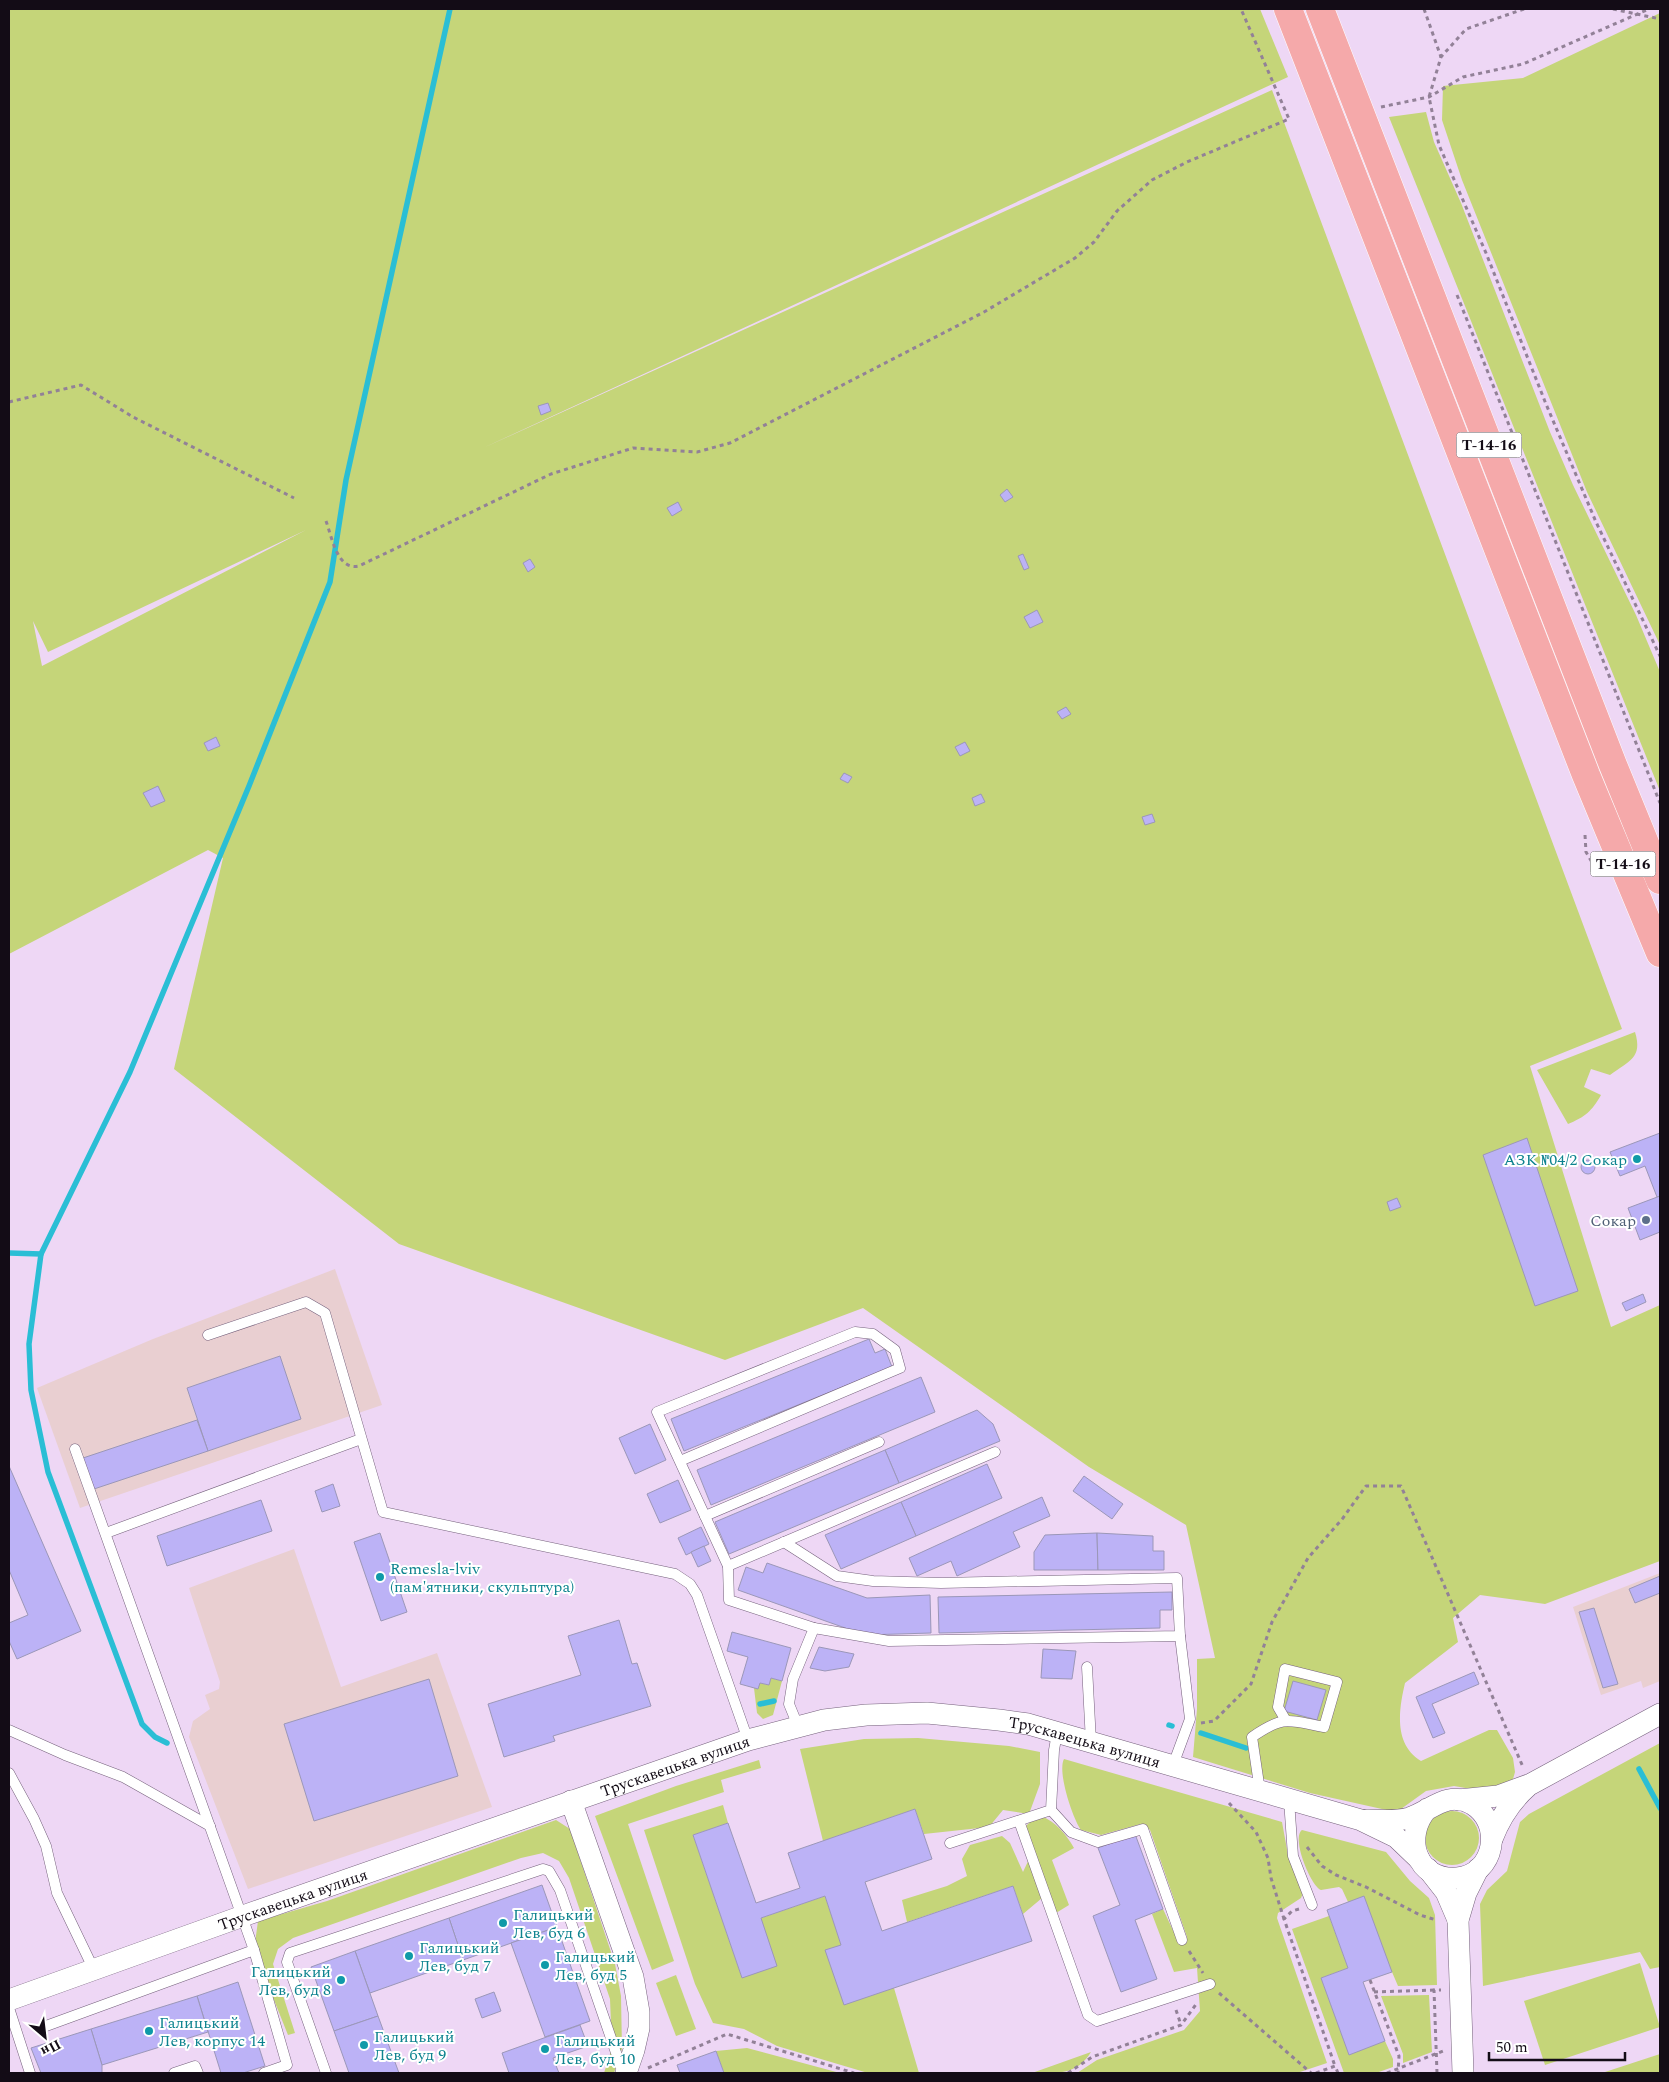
<svg xmlns="http://www.w3.org/2000/svg" width="1669" height="2082" font-family="Spectral,serif">
<style>
.industrial{fill:#e9cfd1}
.green{fill:#c5d579;fill-rule:evenodd}
.lines{fill:none;stroke-linecap:round;stroke-linejoin:round}
.stream{stroke:#2abed5;stroke-width:5.5}
.building{fill:#bcb2f6;stroke:#9b97b8}
.service-casing{stroke:#75617c;stroke-width:11}
.minor-casing{stroke:#75617c;stroke-width:22}
.primary-casing{stroke:#fff;stroke-width:29}
.path{stroke:#928197;stroke-width:3;stroke-dasharray:4 4;stroke-linecap:butt}
.service{stroke:#fff;stroke-width:10}
.minor{stroke:#fff;stroke-width:21}
.primary{stroke:#f5a9aa;stroke-width:28}
.culture-dot{fill:#0f9aa8;stroke:#fff;stroke-width:2}
.service-dot{fill:#5c6f8a;stroke:#fff;stroke-width:2}
.labels{text-anchor:middle;stroke-width:4;stroke-linejoin:round;paint-order:stroke}
.shield{fill:#fff;stroke:#5a555c;stroke-width:1}
.shield-label{font-size:15px;font-weight:bold;fill:#130c16}
.culture-label{font-size:16px;fill:#0d838f;stroke:#fff;text-anchor:start}
.service-label{font-size:16px;fill:#4e5e75;stroke:#fff;text-anchor:end}
.street-label{font-size:16px;fill:#130c16;stroke:#fff}
</style>
<rect width="100%" height="100%" fill="#eed7f5"/>
<g class="industrial">
<polygon points="335,1269 382,1405 80,1508 37,1388 153,1339"/>
<polygon points="294,1549 341,1687 437,1653 492,1807 248,1889 189,1737 193,1721 210,1709 205,1695 219,1689 220,1682 189,1588"/>
<polygon points="1660,1573 1660,1681 1643,1688 1641,1681 1601,1695 1573,1607"/>
</g>
<g class="green">
<path d="M 9,9 L 1260,9 L 1288,77 L 483,448 L 1272,90 L 1622,1029 L 1530,1066 L 1611,1327 L 1660,1305 L 1660,1561 L 1545,1604 L 1480,1595 L 1453,1618 L 1458,1642 L 1405,1683 C 1399,1709 1393,1744 1421,1761 L 1489,1730 L 1497,1730 L 1513,1758 L 1515,1772 L 1513,1779 L 1501,1785 L 1477,1790 L 1454,1786 L 1426,1791 L 1401,1809 L 1391,1811 L 1310,1793 L 1193,1757 L 1197,1709 L 1197,1659 L 1215,1658 L 1186,1525 L 1089,1467 L 863,1308 L 725,1360 L 399,1244 L 174,1069 L 223,858 L 208,850 L 9,954 ZM 306,530 L 42,666 L 33,621 L 48,652 Z"/>
<polygon points="1660,13 1660,645 1587,492 1462,180 1442,120 1443,86 1523,78"/>
<polygon points="1426,112 1434,142 1461,203 1550,432 1573,485 1636,615 1660,672 1660,791 1389,117"/>
<path d="M 1635,1032 C 1643,1058 1629,1061 1610,1075 L 1591,1069 L 1584,1087 L 1601,1095 C 1592,1111 1585,1117 1568,1124 L 1537,1070 Z"/>
<polygon points="771,1678 782,1681 773,1715 763,1719 757,1713 754,1688 760,1683 769,1685"/>
<polygon points="918,1738 1009,1746 1040,1752 1040,1784 1029,1814 1003,1810 989,1827 924,1834 915,1809 823,1841 800,1749 864,1739"/>
<polygon points="1660,1743 1660,1967 1650,1969 1640,1952 1483,1986 1480,1904 1487,1890 1507,1871 1520,1822 1529,1814"/>
<path d="M 1064,1759 L 1282,1822 L 1288,1855 L 1303,1893 L 1301,1898 L 1278,1913 L 1277,1918 L 1327,2063 L 1297,2073 L 1077,2073 L 1097,2060 L 1184,2030 L 1200,2011 L 1197,1968 L 1174,1972 L 1152,1914 L 1163,1909 L 1178,1941 L 1187,1937 L 1150,1830 L 1141,1824 L 1101,1835 L 1081,1830 C 1073,1819 1057,1772 1064,1759 Z"/>
<polygon points="759,1760 761,1768 721,1780 724,1792 628,1824 674,1961 652,1970 595,1816 676,1786"/>
<polygon points="723,1805 728,1823 693,1835 742,1978 761,1918 825,1896 841,1945 894,1988 919,2073 868,2073 777,2046 744,2029 713,2023 695,1984 644,1830"/>
<circle cx="1452" cy="1838" r="27"/>
<path d="M 1041,1816 C 1056,1822 1066,1834 1074,1848 L 1052,1860 L 1069,1905 L 1056,1913 L 1048,1893 L 1023,1914 L 1013,1886 L 907,1922 L 902,1900 L 947,1886 L 967,1876 L 962,1859 L 970,1845 L 1002,1836 L 1010,1843 L 1023,1872 L 1030,1857 L 1025,1827 L 1033,1819 Z"/>
<polygon points="556,1820 570,1829 615,1964 621,1996 622,2049 614,2073 604,2073 612,2048 610,1999 569,1878 559,1861 543,1853 521,1858 293,1938 278,1949 273,1964 295,2033 288,2035 254,1950 258,1921 327,1901"/>
<path d="M 1302,1830 L 1386,1852 L 1410,1881 L 1429,1898 L 1435,1915 L 1437,1985 L 1398,1986 L 1392,1972 L 1348,1902 L 1342,1889 L 1339,1887 L 1321,1890 C 1311,1886 1291,1838 1302,1830 Z"/>
<polygon points="1329,1916 1348,1968 1321,1978 1349,2054 1385,2041 1393,2059 1393,2067 1376,2073 1344,2073 1292,1929"/>
<polygon points="1640,1963 1660,2027 1545,2065 1524,2001"/>
<polygon points="676,1975 696,2029 676,2036 656,1983"/>
<polygon points="1429,1995 1432,2052 1403,2063 1403,2054 1381,1996"/>
<polygon points="747,2048 840,2073 724,2073 716,2051"/>
<path d="M 1091,2052 C 1076,2076 1057,2073 1032,2073 Z"/>
<polygon points="1660,2054 1660,2073 1602,2073"/>
</g>
<g class="lines">
<g class="stream">
<polyline points="9,1253 41,1254"/>
<polyline points="760,1704 774,1701"/>
<polyline points="1169,1725 1172,1726"/>
<polyline points="1201,1733 1246,1748"/>
<polyline points="167,1743 155,1737 142,1724 48,1472 31,1390 29,1344 41,1254 130,1072 249,786 330,582 346,480 450,9"/>
<polyline points="1639,1769 1660,1808"/>
</g>
</g>
<g class="building">
<polygon points="548,403 551,411 541,415 538,406"/>
<polygon points="1007,489 1013,497 1005,502 1000,495"/>
<polygon points="678,502 682,510 672,516 667,508"/>
<polygon points="1023,554 1029,568 1024,570 1018,556"/>
<polygon points="530,559 535,567 528,572 523,563"/>
<polygon points="1037,610 1043,622 1030,628 1024,617"/>
<polygon points="1066,707 1071,714 1062,719 1057,712"/>
<polygon points="216,737 220,746 208,751 204,743"/>
<polygon points="965,742 970,751 960,756 955,747"/>
<polygon points="844,773 852,777 848,783 840,779"/>
<polygon points="158,786 165,801 151,807 143,793"/>
<polygon points="981,794 985,802 975,806 972,798"/>
<polygon points="1152,814 1155,822 1145,825 1142,817"/>
<polygon points="1660,1133 1660,1196 1657,1197 1645,1166 1620,1176 1610,1152"/>
<polygon points="1527,1138 1578,1291 1535,1306 1483,1155"/>
<circle cx="1588" cy="1167" r="7"/>
<polygon points="1660,1196 1660,1232 1640,1240 1628,1208"/>
<polygon points="1397,1198 1401,1207 1390,1211 1387,1202"/>
<polygon points="1643,1294 1646,1302 1626,1311 1622,1303"/>
<polygon points="869,1339 875,1353 885,1349 892,1367 684,1451 671,1419"/>
<polygon points="280,1356 301,1419 208,1451 187,1388"/>
<polygon points="921,1377 935,1412 711,1505 697,1470"/>
<polygon points="977,1410 993,1424 1000,1441 899,1483 885,1450"/>
<polygon points="197,1420 208,1451 91,1490 80,1459"/>
<polygon points="650,1424 666,1460 635,1474 619,1438"/>
<polygon points="885,1450 899,1483 729,1554 715,1522"/>
<polygon points="987,1464 1002,1498 916,1536 901,1502"/>
<polygon points="9,1466 81,1631 17,1659 9,1641 9,1623 28,1615 9,1570"/>
<polygon points="1084,1476 1123,1504 1112,1519 1073,1491"/>
<polygon points="678,1480 691,1510 660,1523 647,1494"/>
<polygon points="333,1484 340,1506 322,1512 315,1491"/>
<polygon points="1042,1497 1050,1516 1013,1532 1020,1547 957,1576 951,1561 917,1576 909,1558"/>
<polygon points="261,1500 272,1531 167,1566 157,1536"/>
<polygon points="901,1502 916,1536 841,1569 825,1535"/>
<polygon points="701,1527 709,1544 686,1555 678,1538"/>
<polygon points="380,1533 407,1612 381,1621 354,1542"/>
<polygon points="1097,1533 1098,1570 1034,1570 1034,1552 1045,1535"/>
<polygon points="1097,1533 1153,1536 1153,1551 1164,1551 1164,1570 1098,1570"/>
<polygon points="704,1546 711,1561 698,1567 691,1552"/>
<polygon points="767,1563 867,1598 930,1595 931,1633 865,1635 738,1590 746,1567 763,1573"/>
<polygon points="1660,1576 1660,1593 1635,1603 1629,1589"/>
<polygon points="1172,1592 1172,1610 1160,1610 1160,1628 939,1633 938,1597"/>
<polygon points="1594,1608 1618,1684 1603,1688 1579,1612"/>
<polygon points="619,1620 632,1664 637,1663 651,1706 553,1736 555,1741 504,1757 488,1704 581,1675 568,1636"/>
<polygon points="732,1632 791,1648 782,1681 771,1678 769,1685 760,1683 758,1689 740,1684 748,1657 727,1651"/>
<polygon points="819,1647 854,1654 849,1667 825,1671 810,1668"/>
<polygon points="1043,1649 1076,1651 1072,1679 1041,1678"/>
<polygon points="1474,1672 1479,1684 1432,1704 1445,1733 1433,1738 1416,1697"/>
<polygon points="429,1679 458,1776 314,1821 284,1724"/>
<polygon points="1293,1681 1326,1690 1317,1720 1284,1711"/>
<polygon points="915,1809 932,1859 865,1882 882,1931 1013,1886 1032,1941 844,2005 825,1950 841,1945 825,1896 761,1918 777,1966 742,1978 693,1835 728,1823 756,1903 800,1888 788,1853"/>
<polygon points="1135,1834 1163,1909 1135,1920 1157,1979 1121,1992 1093,1916 1120,1905 1098,1848"/>
<polygon points="542,1885 557,1927 463,1960 449,1918"/>
<polygon points="1364,1896 1392,1972 1363,1982 1385,2041 1349,2055 1321,1978 1348,1968 1327,1910"/>
<polygon points="449,1918 463,1960 370,1993 355,1951"/>
<polygon points="557,1927 590,2021 545,2037 511,1943"/>
<polygon points="355,1951 378,2016 334,2031 311,1967"/>
<polygon points="238,1982 265,2066 243,2073 221,2073 197,1996"/>
<polygon points="494,1992 501,2011 482,2018 475,1999"/>
<polygon points="197,1996 208,2032 102,2065 91,2029"/>
<polygon points="378,2016 399,2073 349,2073 334,2031"/>
<polygon points="580,2025 588,2046 553,2058 559,2073 509,2073 502,2053"/>
<polygon points="91,2029 102,2065 102,2073 41,2073 31,2048"/>
<polygon points="716,2051 724,2073 680,2073 677,2065"/>
</g>
<g class="lines">
<g class="service-casing">
<g id="service">
<polyline points="208,1335 306,1302 325,1313 383,1512 675,1574 690,1584 697,1595 748,1740"/>
<polyline points="75,1449 254,1950"/>
<polyline points="680,1461 900,1368 895,1350 873,1334 855,1332 657,1412 728,1566 729,1600 814,1628 793,1679 789,1704 798,1726"/>
<polyline points="705,1516 879,1442"/>
<polyline points="106,1533 361,1439"/>
<polyline points="784,1542 837,1576 873,1581 941,1583 1177,1578 1180,1636 889,1641 814,1628"/>
<polyline points="728,1566 995,1452"/>
<polyline points="1087,1667 1091,1742"/>
<polyline points="9,1730 65,1755 123,1777 210,1826"/>
<polyline points="1173,1765 1190,1719 1180,1636"/>
<polyline points="9,1773 34,1819 46,1846 57,1893 94,1970"/>
<path d="M 1260,1791 L 1252,1737 C 1284,1715 1288,1720 1324,1727 L 1337,1682 L 1285,1669 L 1278,1707 L 1285,1719"/>
<polyline points="1289,1800 1293,1856 1312,1905"/>
<polyline points="1051,1810 1071,1832 1098,1842 1143,1829 1182,1940"/>
<polyline points="1019,1821 1088,2015 1097,2021 1210,1984"/>
<polyline points="950,1843 1051,1810 1054,1750 1057,1733"/>
<polyline points="9,2008 30,2073"/>
<polyline points="46,2026 254,1950 287,2065 264,2073"/>
<polyline points="174,2073 195,2066 198,2073"/>
<polyline points="326,2073 287,1962 290,1953 543,1869 549,1871 560,1890 623,2073"/>
</g>
</g>
<g class="minor-casing">
<g id="minor">
<polyline points="1459,1800 1498,1796 1531,1784 1660,1714"/>
<polyline points="571,1801 633,1977 639,2012 639,2028 634,2050 626,2073"/>
<path d="M 1367,1820 C 1380,1820 1395,1822 1409,1818 C 1431,1811 1447,1790 1472,1804 C 1504,1823 1495,1875 1457,1878 C 1415,1881 1403,1836 1427,1809"/>
<path d="M 1492,1839 C 1500,1818 1510,1802 1527,1787"/>
<polyline points="1428,1869 1446,1892 1458,1920"/>
<path id="s1" d="M 9,2000 L 243,1916 L 748,1740 L 824,1720 L 866,1715 L 927,1713 L 999,1720 L 1028,1724 L 1361,1820 L 1396,1837 L 1419,1859"/>
<polyline points="1463,2073 1458,1920 1466,1893 1478,1869"/>
</g>
</g>
<g class="primary-casing">
<g id="primary">
<polyline points="1288,9 1586,775 1660,953"/>
<polyline points="1320,9 1613,765 1660,880"/>
</g>
</g>
<g class="path">
<polyline points="1424,9 1441,57"/>
<polyline points="1524,9 1466,29 1441,57 1429,97 1439,145 1486,253 1546,404 1596,522 1660,656"/>
<polyline points="1613,9 1660,19"/>
<polyline points="1381,107 1429,97 1463,77 1523,64 1649,9"/>
<polyline points="1457,295 1660,803"/>
<polyline points="9,402 81,385 133,417 294,498"/>
<path d="M 326,521 C 332,537 337,571 359,566 L 551,474 L 633,448 L 697,452 L 730,443 L 984,312 L 1075,258 L 1094,242 L 1117,211 L 1152,180 L 1187,162 L 1289,119 L 1241,9"/>
<polyline points="1585,835 1586,852 1593,864"/>
<polyline points="1201,1723 1214,1721 1251,1684 1272,1622 1308,1558 1343,1518 1366,1486 1401,1486 1523,1767"/>
<polyline points="1229,1803 1256,1832 1268,1858 1271,1878 1284,1919"/>
<polyline points="1307,1847 1322,1866 1336,1875 1366,1887 1420,1915 1436,1920"/>
<polyline points="1299,1909 1292,1911 1284,1919 1335,2066"/>
<polyline points="1189,1951 1203,1973"/>
<polyline points="1370,1980 1399,2056 1398,2073"/>
<polyline points="1374,1992 1434,1990"/>
<polyline points="1219,1993 1311,2073"/>
<polyline points="1176,2010 1181,2025"/>
<polyline points="648,2068 727,2034 854,2073"/>
<polyline points="1068,2073 1092,2057 1181,2025 1197,2003"/>
<polyline points="1316,2073 1335,2066 1338,2073"/>
<polyline points="1387,2073 1443,2051"/>
<polyline points="1437,2073 1434,1990 1441,1990"/>
</g>
<use href="#service" class="service"/>
<use href="#minor" class="minor"/>
<use href="#primary" class="primary"/>
</g>
<g class="culture-dot">
<circle cx="1637" cy="1159" r="5"/>
<circle cx="380" cy="1577" r="5"/>
<circle cx="503" cy="1923" r="5"/>
<circle cx="409" cy="1956" r="5"/>
<circle cx="545" cy="1965" r="5"/>
<circle cx="341" cy="1980" r="5"/>
<circle cx="149" cy="2031" r="5"/>
<circle cx="364" cy="2045" r="5"/>
<circle cx="545" cy="2049" r="5"/>
</g>
<circle class="service-dot" cx="1646" cy="1220" r="5"/>
<g class="labels">
<g class="shield">
<rect x="1456.5" y="432.5" width="65" height="25" rx="4"/>
<rect x="1590.5" y="851.5" width="65" height="25" rx="4"/>
</g>
<g class="shield-label">
<text x="1489" y="450">Т-14-16</text>
<text x="1623" y="869">Т-14-16</text>
</g>
<g class="culture-label">
<text x="1627" y="1165" text-anchor="end">АЗК №04/2 Сокар</text>
<text x="390" y="1574">Remesla-lviv<tspan x="390" dy="18">(пам'ятники, скульптура)</tspan></text>
<text x="513" y="1920">Галицький<tspan x="513" dy="18">Лев, буд 6</tspan></text>
<text x="419" y="1953">Галицький<tspan x="419" dy="18">Лев, буд 7</tspan></text>
<text x="555" y="1962">Галицький<tspan x="555" dy="18">Лев, буд 5</tspan></text>
<text x="331" y="1977" text-anchor="end">Галицький<tspan x="331" dy="18">Лев, буд 8</tspan></text>
<text x="159" y="2028">Галицький<tspan x="159" dy="18">Лев, корпус 14</tspan></text>
<text x="374" y="2042">Галицький<tspan x="374" dy="18">Лев, буд 9</tspan></text>
<text x="555" y="2046">Галицький<tspan x="555" dy="18">Лев, буд 10</tspan></text>
</g>
<g class="service-label">
<text x="1636" y="1226">Сокар</text>
</g>
<g class="street-label">
<text dy="6" stroke="none"><textPath href="#s1" startOffset="1126">Трускавецька вулиця</textPath></text>
<text dy="6" stroke="none"><textPath href="#s1" startOffset="706">Трускавецька вулиця</textPath></text>
<text dy="6" stroke="none"><textPath href="#s1" startOffset="301">Трускавецька вулиця</textPath></text>
</g>
</g>
<rect width="1669" height="2082" fill="none" stroke="#130c16" stroke-width="20"/>
<g transform="translate(45 2037) rotate(152)" stroke="#ffffff" stroke-width="4" paint-order="stroke">
<path d="M0-4L9 19L0 12L-9 19Z" fill="#130c16"/>
<text y="-8" font-size="14" font-weight="bold" text-anchor="middle" fill="#130c16">Пн</text>
</g>
<path d="M1489 2052v8h136v-8" fill="none" stroke="#130c16" stroke-width="2.5"/>
<text x="1496" y="2052" font-size="15" fill="#130c16" stroke="#ffffff" stroke-width="4" paint-order="stroke">50 m</text>
</svg>
